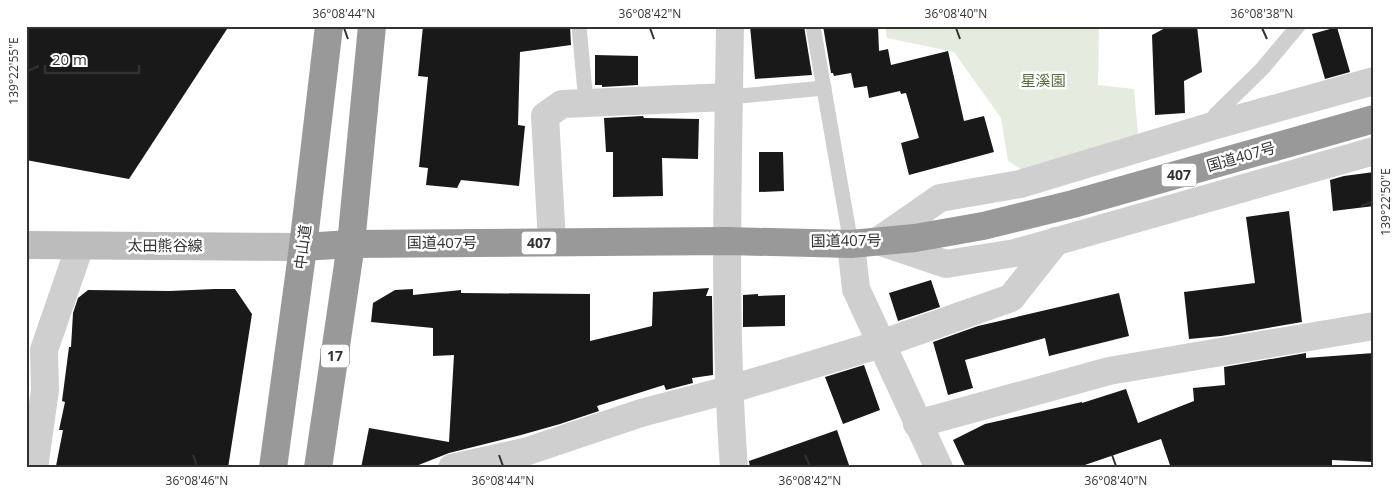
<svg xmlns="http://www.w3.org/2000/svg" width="1400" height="494" font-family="'Open Sans','Noto Sans JP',sans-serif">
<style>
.green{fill:#e5ebde}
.building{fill:#191919}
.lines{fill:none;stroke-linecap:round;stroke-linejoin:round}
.lane{stroke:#cfcfcf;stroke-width:15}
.street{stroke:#cfcfcf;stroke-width:28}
.secondary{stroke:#bcbcbc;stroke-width:28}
.highway{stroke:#999;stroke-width:28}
.ticks{fill:none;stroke:#323232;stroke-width:2}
.labels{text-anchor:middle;stroke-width:5;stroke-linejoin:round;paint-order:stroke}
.shield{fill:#fff;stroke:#707070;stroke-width:1}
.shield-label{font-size:14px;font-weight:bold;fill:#323232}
.park-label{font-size:15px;fill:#566d3f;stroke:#fff}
.street-label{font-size:15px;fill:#323232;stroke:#fff}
.neatline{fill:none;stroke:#323232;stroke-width:2}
.ticks-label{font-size:12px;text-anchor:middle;fill:#323232}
</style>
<rect width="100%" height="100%" fill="#fff"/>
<polygon class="green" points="885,26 1099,26 1098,85 1134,89 1140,156 1030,175 1008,161 1001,118 954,52 887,38"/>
<g class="building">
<polygon points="26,26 229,26 129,179 26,160"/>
<polygon points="423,26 570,26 571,45 520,52 518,125 525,126 519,186 461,180 457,188 426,185 428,168 419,167 428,77 418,76"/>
<polygon points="750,26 804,26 812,75 755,79"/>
<polygon points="823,26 878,26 879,51 888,49 891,65 948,51 964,121 984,116 994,152 909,175 901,143 919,138 906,93 901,94 900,91 869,98 867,86 854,88 851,73 834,76 833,73 831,73"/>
<polygon points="1169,26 1197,26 1202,72 1184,81 1185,113 1155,115 1152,35"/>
<polygon points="1337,27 1350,72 1325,79 1312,34"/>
<polygon points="595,55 638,56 638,85 602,87 602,85 595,85"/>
<polygon points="643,116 644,118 699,119 698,159 662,158 663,196 613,197 613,152 606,152 604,118"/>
<polygon points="759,152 783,152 784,191 759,192"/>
<polygon points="1374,172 1374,206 1333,211 1330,180 1344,176"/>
<polygon points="1289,211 1302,322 1221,336 1189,339 1184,292 1255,283 1246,217"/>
<polygon points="931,280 940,307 898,321 889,293"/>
<polygon points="709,288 706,296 712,296 713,375 692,378 693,383 666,390 664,385 597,406 599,411 560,424 521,435 449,453 411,468 361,468 369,428 449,442 454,355 433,356 433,328 371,322 373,303 395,290 413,289 413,295 461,290 461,293 590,294 590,341 652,326 653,292"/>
<polygon points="214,289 235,289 252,314 228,468 56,466 63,430 59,430 65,402 62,401 69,347 71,347 73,313 78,298 88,290 170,291"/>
<polygon points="1119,293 1129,336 1049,356 1045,338 965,360 973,388 948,395 933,342 978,326"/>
<polygon points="758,294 758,296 785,295 785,326 743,327 743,295"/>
<polygon points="1306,353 1306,358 1374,353 1373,462 1332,460 1332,468 1171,468 1161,439 1076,468 966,468 953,440 985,424 1082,402 1082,403 1126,389 1138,423 1194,401 1193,388 1225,385 1224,367"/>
<polygon points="864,365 880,410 843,424 825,377"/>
<polygon points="837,430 850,468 750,468 749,461"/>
</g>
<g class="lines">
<g class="lane">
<polyline points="579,26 586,103"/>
<polyline points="813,26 851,244"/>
<polyline points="729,97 824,88"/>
<polyline points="1216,125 1215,115 1262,69 1298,26"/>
</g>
<g class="street">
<path d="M 730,26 C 728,173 723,321 734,468"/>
<polyline points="878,241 940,198 1020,184 1216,125 1374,81"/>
<polyline points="878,241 946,264 1015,253 1374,151"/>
<polyline points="552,242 545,116 562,104 729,97"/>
<polyline points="851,244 856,289 939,468"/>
<polyline points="917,424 1109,371 1374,326"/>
<polyline points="34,468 45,390 44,350 80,246"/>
<polyline points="452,468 528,451 641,413 728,390 881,344 1011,298 1056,241"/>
</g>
<polyline class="secondary" points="26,245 303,247"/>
<g class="highway">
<polyline points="303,247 351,244 727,241 851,244 915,238 983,226 1073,204 1374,119"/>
<polyline points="273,468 303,247 329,26"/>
<polyline points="318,468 351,244 372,26"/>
</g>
</g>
<path class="ticks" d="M 344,28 L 348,39M 650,28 L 654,39M 956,28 L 960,39M 1262,28 L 1267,39M 28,71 L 39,66M 1361,206 L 1372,202M 193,455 L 197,466M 499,455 L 503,466M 805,455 L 810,466M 1112,455 L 1116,466"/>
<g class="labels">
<g class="shield">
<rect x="1161.5" y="163.5" width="35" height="23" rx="4"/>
<rect x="521.5" y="231.5" width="35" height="23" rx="4"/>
<rect x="321" y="344.5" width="28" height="23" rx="4"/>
</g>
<g class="shield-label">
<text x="1179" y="180">407</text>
<text x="539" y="248">407</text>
<text x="335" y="361">17</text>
</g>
<g class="park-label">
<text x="1043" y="86">星溪園</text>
</g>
<g class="street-label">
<text transform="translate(1241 157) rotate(-16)" y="5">国道407号</text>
<text transform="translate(846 241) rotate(-1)" y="5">国道407号</text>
<text x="442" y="248">国道407号</text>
<text x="165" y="251">太田熊谷線</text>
<text transform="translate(303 247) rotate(-83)" y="5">中山道</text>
</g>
</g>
<rect width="1400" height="494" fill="none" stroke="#ffffff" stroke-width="55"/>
<path d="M45 65v8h94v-8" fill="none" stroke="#323232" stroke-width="2.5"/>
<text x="52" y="65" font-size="15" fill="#323232" stroke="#ffffff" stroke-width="4" paint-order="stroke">20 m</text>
<rect x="28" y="28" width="1344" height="438" class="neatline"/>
<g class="ticks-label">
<text x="344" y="18">36°08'44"N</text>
<text x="650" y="18">36°08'42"N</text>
<text x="956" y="18">36°08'40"N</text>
<text x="1262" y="18">36°08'38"N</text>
<text transform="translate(14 71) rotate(-90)" y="4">139°22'55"E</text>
<text transform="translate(1386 202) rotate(-90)" y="4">139°22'50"E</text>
<text x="197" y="485">36°08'46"N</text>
<text x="503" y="485">36°08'44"N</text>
<text x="810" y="485">36°08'42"N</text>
<text x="1116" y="485">36°08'40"N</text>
</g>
</svg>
